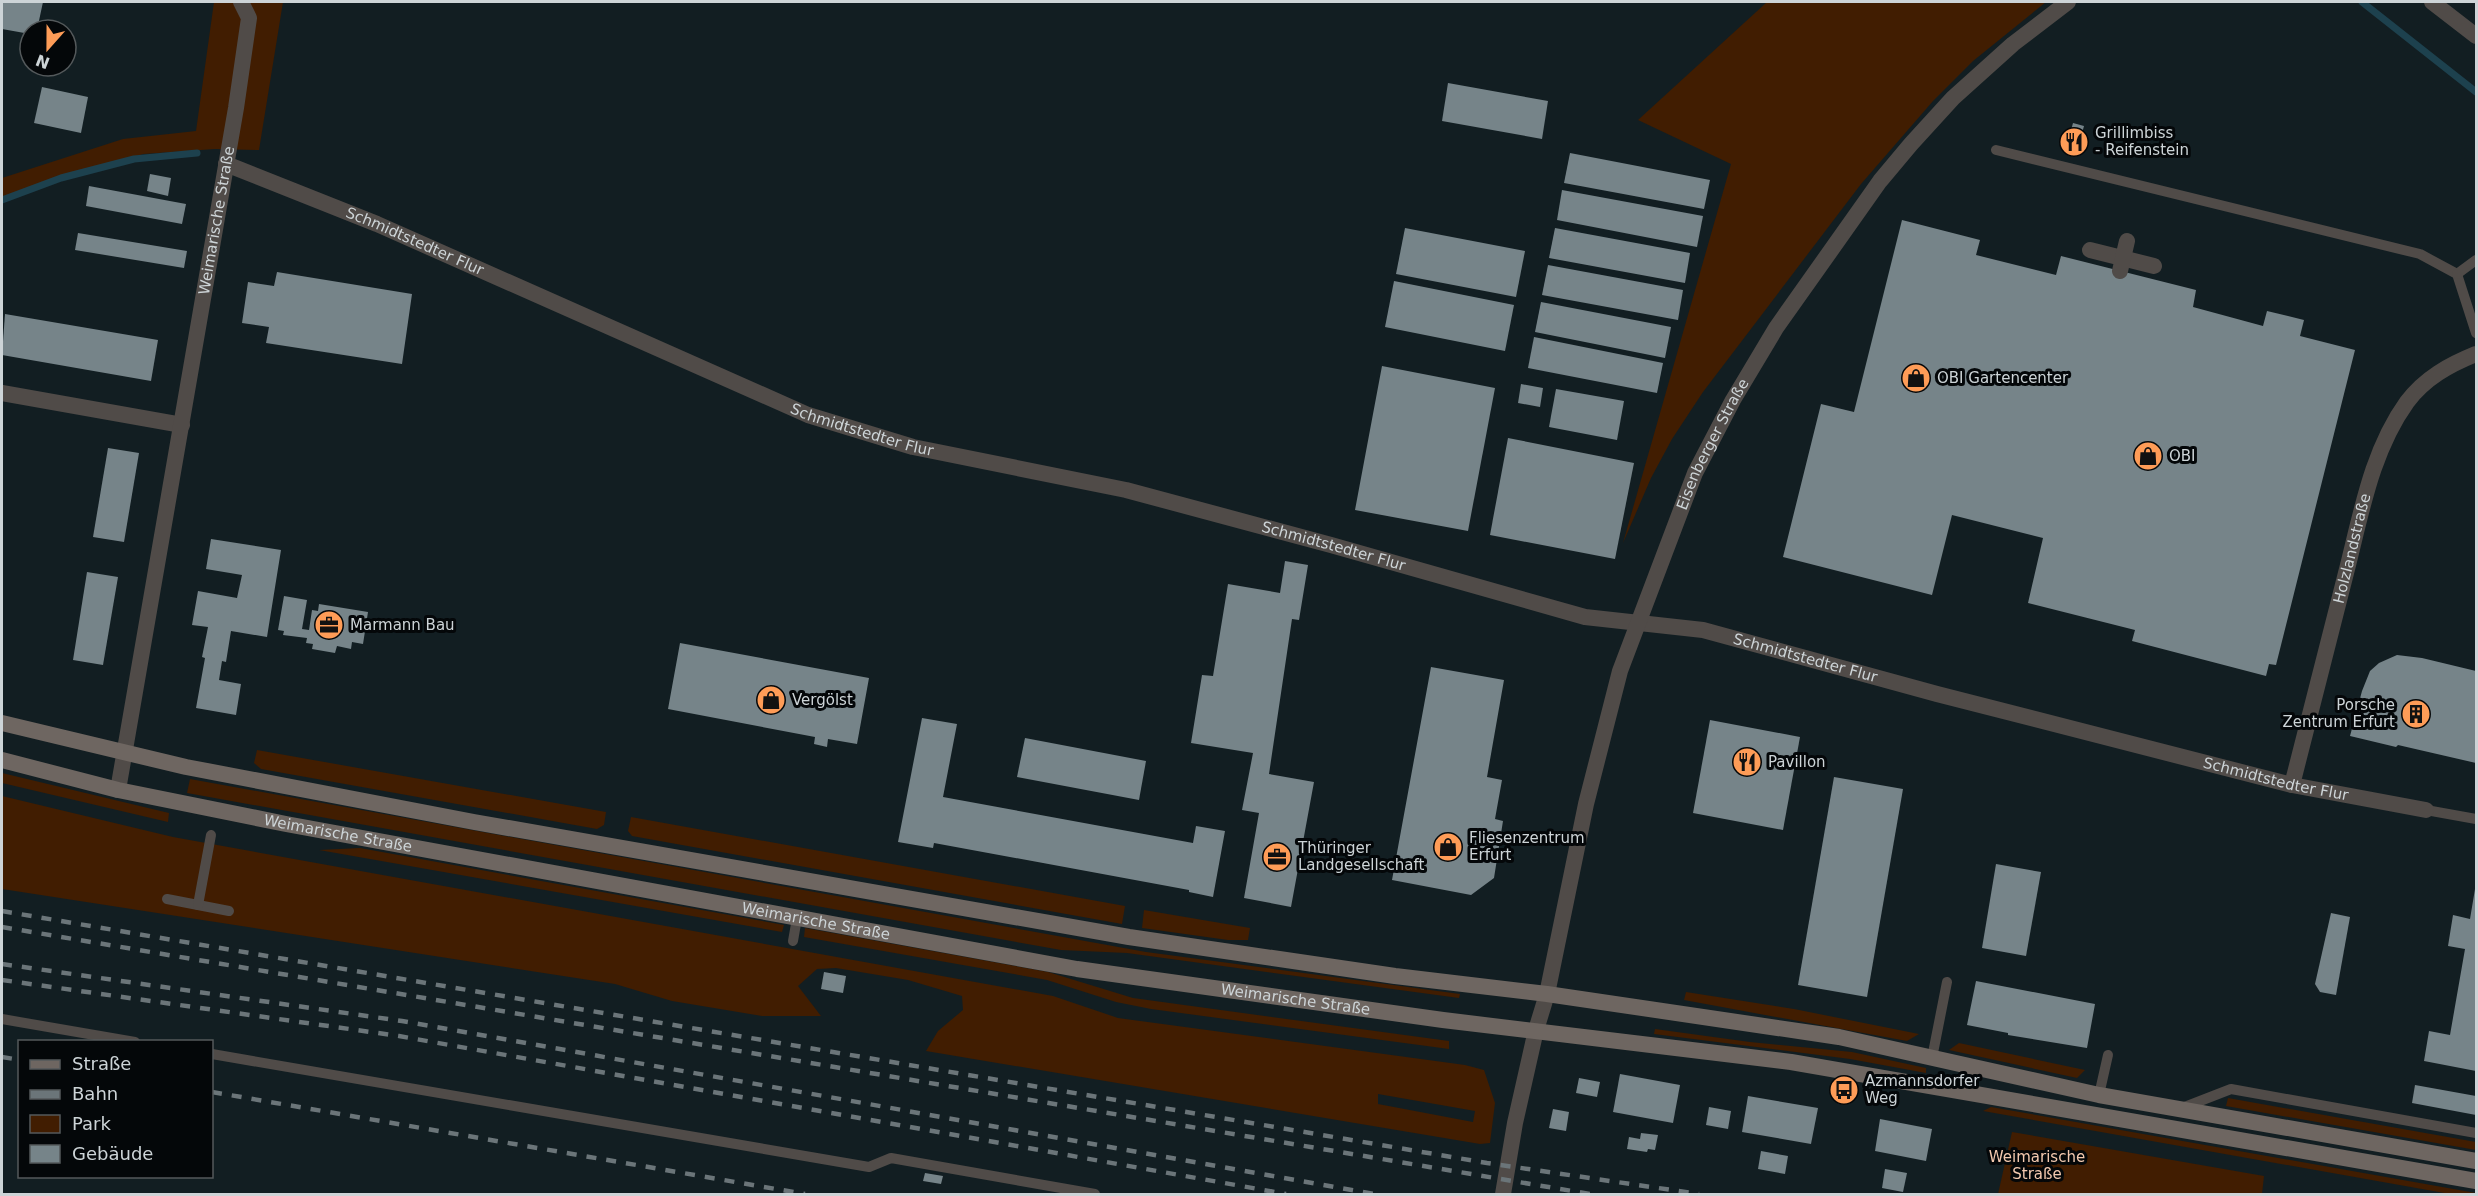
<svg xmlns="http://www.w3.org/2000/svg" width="2478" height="1196" font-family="'DejaVu Sans',sans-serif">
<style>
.green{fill:#411d01;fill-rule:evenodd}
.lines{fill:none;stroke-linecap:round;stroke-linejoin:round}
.stream{stroke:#1d414e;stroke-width:7}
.building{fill:#768489}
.service{stroke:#504b48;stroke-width:10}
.pedestrian{stroke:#504b48;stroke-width:16}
.minor{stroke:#504b48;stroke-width:16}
.tertiary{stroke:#504b48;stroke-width:16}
.secondary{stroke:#6e6661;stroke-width:16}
.rail{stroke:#6b7579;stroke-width:4.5;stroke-dasharray:10 10;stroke-linecap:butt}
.labels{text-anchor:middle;stroke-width:6;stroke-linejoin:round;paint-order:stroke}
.poi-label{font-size:15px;fill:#cdd4d7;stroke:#040709;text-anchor:start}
.street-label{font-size:15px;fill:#cdd4d7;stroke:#040709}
.park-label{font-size:15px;fill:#f3c9af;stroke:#040709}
</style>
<rect width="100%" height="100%" fill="#121e22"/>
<g class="green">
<polygon points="214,2 283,2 259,150 215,149 143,154 2,200 2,178 123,139 196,131"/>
<polygon points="1767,2 2046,2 1973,61 1933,101 1861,184 1703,392 1672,439 1651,478 1623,543 1731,164 1638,120"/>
<polygon points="257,750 606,812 604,825 597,829 261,769 254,763"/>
<polygon points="2,773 169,813 168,822 2,783"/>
<polygon points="190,779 1146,952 1460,994 1459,998 1127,953 1061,950 187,793"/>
<path d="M 2,796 L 173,837 L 1053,996 L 1118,1018 L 1465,1065 L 1484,1070 L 1495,1103 L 1490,1143 L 1480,1144 L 926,1051 L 938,1031 L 963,1010 L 962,996 L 908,980 L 836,968 L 817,969 L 798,986 L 821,1016 L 762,1016 L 672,1001 L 615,984 L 2,889 ZM 1378,1094 L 1475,1111 L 1473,1122 L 1378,1104 Z"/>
<polygon points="631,817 1125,906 1122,924 632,836 628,831"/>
<polygon points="360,848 784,925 782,932 319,850"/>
<polygon points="1144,910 1250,928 1248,940 1228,940 1142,928"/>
<polygon points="805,928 1048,972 1133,998 1449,1041 1449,1049 1151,1009 1116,1002 1047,980 804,937"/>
<polygon points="1686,992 1794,1009 1919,1034 1907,1041 1684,1000"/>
<polygon points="1655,1029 1750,1042 1852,1052 1926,1068 1926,1073 1850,1059 1654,1034"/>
<polygon points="1959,1043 2085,1070 2077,1078 1949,1050"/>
<polygon points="2228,1098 2476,1142 2476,1150 2226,1106"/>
<polygon points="1991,1107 2476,1193 2476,1194 2450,1194 1983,1111"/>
<polygon points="2012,1132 2264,1176 2262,1194 1998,1194"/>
</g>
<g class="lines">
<g class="stream">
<polyline points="2362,2 2476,92"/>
<polyline points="2,200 61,178 134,159 197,153"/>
</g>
</g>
<g class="building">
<polygon points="2,2 43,2 37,30 30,30 30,34 2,29"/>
<polygon points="1448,83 1548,101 1542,139 1442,121"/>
<polygon points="42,87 88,97 81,133 34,123"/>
<polygon points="2073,123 2084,126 2077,151 2066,148"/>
<polygon points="1570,153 1710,180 1704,209 1564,183"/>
<polygon points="150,174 171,178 168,196 147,191"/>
<polygon points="89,186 186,204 182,224 86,206"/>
<polygon points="1562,190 1703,216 1697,247 1557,220"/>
<polygon points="1902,220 1980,240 1976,255 2056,275 2061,256 2196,290 2193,307 2263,326 2267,311 2304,320 2300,336 2355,350 2276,665 2269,664 2266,676 2132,641 2135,630 2028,603 2043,538 1952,515 1932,595 1783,557 1821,404 1854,412"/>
<polygon points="1405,228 1525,251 1516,297 1396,274"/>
<polygon points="1555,228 1690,253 1685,283 1549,258"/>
<polygon points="78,233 187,251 184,268 75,250"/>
<polygon points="1548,265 1683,290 1678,320 1542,295"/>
<polygon points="277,272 412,294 402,364 266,343 269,327 242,323 248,282 274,286"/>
<polygon points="1394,281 1514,305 1505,351 1385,327"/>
<polygon points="1541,302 1671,327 1665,358 1535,332"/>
<polygon points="5,314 158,340 151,381 2,355"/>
<polygon points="1534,337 1663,363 1657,393 1528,368"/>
<polygon points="1382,366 1495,388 1468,531 1355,510"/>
<polygon points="1521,384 1543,388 1540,407 1518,403"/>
<polygon points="1556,389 1624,401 1617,440 1549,427"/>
<polygon points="1508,438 1634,463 1615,559 1490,535"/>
<polygon points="108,448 139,453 124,542 93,537"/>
<polygon points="211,539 281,550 267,637 231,631 226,662 222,661 219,680 241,684 236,715 196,708 205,658 202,657 208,627 192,625 198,591 237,598 242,575 206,569"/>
<polygon points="1285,561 1308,565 1299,620 1292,619 1269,774 1314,782 1291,907 1244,898 1259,813 1242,810 1253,753 1191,743 1202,675 1213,676 1228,584 1280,593"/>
<polygon points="87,572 118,577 103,665 73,660"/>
<polygon points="284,596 307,600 302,629 309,630 312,610 318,611 319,604 368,612 363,644 352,642 351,649 337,646 335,653 312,649 313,644 306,643 307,638 283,635 284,631 278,630"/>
<polygon points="680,643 869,678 857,744 828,739 827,747 814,744 815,737 668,709"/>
<polygon points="2397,655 2422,658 2476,671 2476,763 2398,745 2396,747 2350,736 2362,691 2370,671 2379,663"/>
<polygon points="1431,667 1504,680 1487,777 1502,780 1495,819 1503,821 1494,878 1471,895 1392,880"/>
<polygon points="922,718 957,724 943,797 1193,843 1196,826 1225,831 1213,897 1189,892 1189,890 934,843 933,848 898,842"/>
<polygon points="1710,720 1800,737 1783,830 1693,813"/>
<polygon points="1025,738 1146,761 1139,800 1017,777"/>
<polygon points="1834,777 1903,789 1867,997 1798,985"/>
<polygon points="1996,864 2041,872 2026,956 1982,948"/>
<polygon points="2475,889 2476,890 2476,1071 2424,1061 2429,1031 2450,1035 2465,949 2448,946 2453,915 2470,919"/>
<polygon points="2331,913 2350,917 2336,995 2320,992 2315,984"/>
<polygon points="824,972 846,976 843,993 821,989"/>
<polygon points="1976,981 2095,1004 2087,1048 2008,1035 2008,1033 1967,1025"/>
<polygon points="1620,1074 1680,1085 1673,1123 1613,1112"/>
<polygon points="1579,1078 1600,1082 1597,1097 1576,1093"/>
<polygon points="2415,1085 2476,1096 2476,1115 2412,1103"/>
<polygon points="1748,1096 1818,1108 1811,1144 1742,1132"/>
<polygon points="1709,1107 1731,1111 1728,1129 1706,1125"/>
<polygon points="1553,1109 1569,1112 1566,1131 1549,1128"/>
<polygon points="1880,1119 1932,1129 1926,1161 1875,1151"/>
<polygon points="1641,1133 1658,1135 1655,1150 1648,1149 1647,1152 1627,1149 1629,1137 1640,1139"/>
<polygon points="1761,1151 1788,1156 1785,1174 1758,1169"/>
<polygon points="1885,1169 1907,1173 1903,1192 1882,1188"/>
<polygon points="925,1173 943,1176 941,1184 923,1181"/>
</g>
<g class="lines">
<g class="service">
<polyline points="1996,150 2420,254 2457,274 2476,333"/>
<polyline points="2457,274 2476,260"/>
<polyline points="2426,810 2476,819"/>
<polyline points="167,899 229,911"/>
<polyline points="198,905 211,835"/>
<polyline points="793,941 797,918"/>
<polyline points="2,1019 135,1042"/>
<polyline points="212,1054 869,1167 891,1158 1095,1194"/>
<polyline points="1932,1058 1947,982"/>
<polyline points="2099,1095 2108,1055"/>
<polyline points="2182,1108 2231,1089 2476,1133"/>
</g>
<g class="pedestrian">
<polyline points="2090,250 2154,266"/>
<polyline points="2120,271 2127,241"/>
</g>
<g class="minor">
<polyline points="2432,2 2476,36"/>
<path id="s1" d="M 226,164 L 377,224 L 808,415 L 913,447 L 1126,490 L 1331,545 L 1585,617 L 1703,630 L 1937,694 L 2292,785 L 2426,810"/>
<polyline points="2,393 182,425"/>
<path id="s2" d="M 2292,785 C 2310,715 2328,644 2346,573 C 2361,515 2371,452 2407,402 C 2425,378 2449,365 2476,354"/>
<path id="s3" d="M 118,790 L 236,108 L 249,18 L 241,2"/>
<polyline points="1503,1194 1515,1123 1536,1030"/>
</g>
<path class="tertiary" id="s4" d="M 1536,1030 L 1547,994 L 1586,804 L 1620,671 L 1695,473 L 1733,400 L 1776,328 L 1880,181 L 1911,144 L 1953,98 L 2013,44 L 2068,2"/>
<g class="secondary">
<polyline points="2,723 186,767 474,822 1129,937 1395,976 1547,994 1839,1037 2099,1095 2476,1161"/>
<path id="s5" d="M 2,760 L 118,790 L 286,824 L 1077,969 L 1443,1020 L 1791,1062 L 2476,1181"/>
</g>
<g class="rail">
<polyline points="2,911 1487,1163 1699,1194"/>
<polyline points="2,927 1590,1194"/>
<polyline points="2,964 402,1021 1374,1194"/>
<polyline points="2,980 399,1036 1286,1194"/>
<polyline points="2,1057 20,1060"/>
<polyline points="212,1092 805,1194"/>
</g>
</g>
<defs>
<g id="restaurant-disc" transform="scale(1.5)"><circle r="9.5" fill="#fe9c57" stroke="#040709"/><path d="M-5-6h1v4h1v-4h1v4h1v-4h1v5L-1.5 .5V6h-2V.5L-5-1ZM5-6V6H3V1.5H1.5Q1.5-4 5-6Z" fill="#111"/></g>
<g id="shop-disc" transform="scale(1.5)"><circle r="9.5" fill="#fe9c57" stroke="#040709"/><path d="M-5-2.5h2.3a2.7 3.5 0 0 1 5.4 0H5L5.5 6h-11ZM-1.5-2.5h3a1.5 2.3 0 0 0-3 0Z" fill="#111"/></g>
<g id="office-disc" transform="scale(1.5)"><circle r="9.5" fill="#fe9c57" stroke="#040709"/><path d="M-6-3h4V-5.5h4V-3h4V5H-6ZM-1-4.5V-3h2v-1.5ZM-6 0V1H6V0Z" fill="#111"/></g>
<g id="building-disc" transform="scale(1.5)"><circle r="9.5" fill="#fe9c57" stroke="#040709"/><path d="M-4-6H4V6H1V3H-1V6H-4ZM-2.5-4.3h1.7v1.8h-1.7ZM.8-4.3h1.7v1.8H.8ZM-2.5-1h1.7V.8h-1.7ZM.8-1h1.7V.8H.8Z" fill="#111"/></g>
<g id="bus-disc" transform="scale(1.5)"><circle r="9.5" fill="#fe9c57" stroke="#040709"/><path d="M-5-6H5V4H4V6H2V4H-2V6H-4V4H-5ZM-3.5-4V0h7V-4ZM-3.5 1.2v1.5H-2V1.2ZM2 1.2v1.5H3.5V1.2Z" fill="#111"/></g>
</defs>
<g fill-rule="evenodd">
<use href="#restaurant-disc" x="2074" y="142"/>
<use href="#shop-disc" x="1916" y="378"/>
<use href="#shop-disc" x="2148" y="456"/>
<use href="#office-disc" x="329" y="625"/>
<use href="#shop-disc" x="771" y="700"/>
<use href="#building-disc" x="2416" y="714"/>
<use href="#restaurant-disc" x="1747" y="762"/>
<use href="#shop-disc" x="1448" y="847"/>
<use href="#office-disc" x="1277" y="857"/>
<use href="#bus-disc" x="1844" y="1090"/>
</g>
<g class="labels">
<g class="poi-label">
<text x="2095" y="138">Grillimbiss<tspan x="2095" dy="17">- Reifenstein</tspan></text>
<text x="1937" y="383">OBI Gartencenter</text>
<text x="2169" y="461">OBI</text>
<text x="350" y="630">Marmann Bau</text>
<text x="792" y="705">Vergölst</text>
<text x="2395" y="710" text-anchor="end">Porsche<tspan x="2395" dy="17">Zentrum Erfurt</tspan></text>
<text x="1768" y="767">Pavillon</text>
<text x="1469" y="843">Fliesenzentrum<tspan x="1469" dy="17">Erfurt</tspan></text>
<text x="1298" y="853">Thüringer<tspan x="1298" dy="17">Landgesellschaft</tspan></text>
<text x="1865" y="1086">Azmannsdorfer<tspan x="1865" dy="17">Weg</tspan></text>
</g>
<g class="street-label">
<text dy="5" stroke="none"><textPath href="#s3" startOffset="578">Weimarische Straße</textPath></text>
<text dy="5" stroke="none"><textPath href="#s1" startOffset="204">Schmidtstedter Flur</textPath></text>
<text dy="5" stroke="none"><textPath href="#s1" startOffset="690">Schmidtstedter Flur</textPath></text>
<text dy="5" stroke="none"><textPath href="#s4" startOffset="614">Eisenberger Straße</textPath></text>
<text dy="5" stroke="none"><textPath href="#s1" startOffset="1176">Schmidtstedter Flur</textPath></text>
<text dy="5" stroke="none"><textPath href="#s2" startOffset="244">Holzlandstraße</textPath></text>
<text dy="5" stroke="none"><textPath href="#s1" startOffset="1662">Schmidtstedter Flur</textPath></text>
<text dy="5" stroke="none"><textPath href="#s1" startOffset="2148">Schmidtstedter Flur</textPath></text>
<text dy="5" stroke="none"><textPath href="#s5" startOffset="344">Weimarische Straße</textPath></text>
<text dy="5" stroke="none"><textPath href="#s5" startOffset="830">Weimarische Straße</textPath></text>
<text dy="5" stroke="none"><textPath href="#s5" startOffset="1316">Weimarische Straße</textPath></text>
</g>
<g class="park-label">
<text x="2037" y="1162">Weimarische<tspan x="2037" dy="17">Straße</tspan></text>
</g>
</g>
<rect width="2478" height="1196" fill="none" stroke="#cdd4d7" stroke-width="6"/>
<rect x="18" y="1040" width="195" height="138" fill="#040709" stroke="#54595b" stroke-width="1.5"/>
<rect x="30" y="1060" width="30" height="9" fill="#6e6661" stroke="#54595b" stroke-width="1.5"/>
<text x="72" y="1070" font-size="18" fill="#cdd4d7">Straße</text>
<rect x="30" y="1090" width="30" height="9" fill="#6b7579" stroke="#54595b" stroke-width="1.5"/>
<text x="72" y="1100" font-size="18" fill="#cdd4d7">Bahn</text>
<rect x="30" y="1115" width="30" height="18" fill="#411d01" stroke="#54595b" stroke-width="1.5"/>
<text x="72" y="1130" font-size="18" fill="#cdd4d7">Park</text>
<rect x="30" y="1145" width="30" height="18" fill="#768489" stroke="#54595b" stroke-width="1.5"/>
<text x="72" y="1160" font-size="18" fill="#cdd4d7">Gebäude</text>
<g transform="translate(48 48) rotate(201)"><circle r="28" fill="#040709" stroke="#54595b" stroke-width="1.5"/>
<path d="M0-4.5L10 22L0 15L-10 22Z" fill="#fe9c57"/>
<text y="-9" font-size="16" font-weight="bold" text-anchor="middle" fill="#cdd4d7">N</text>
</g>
</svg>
